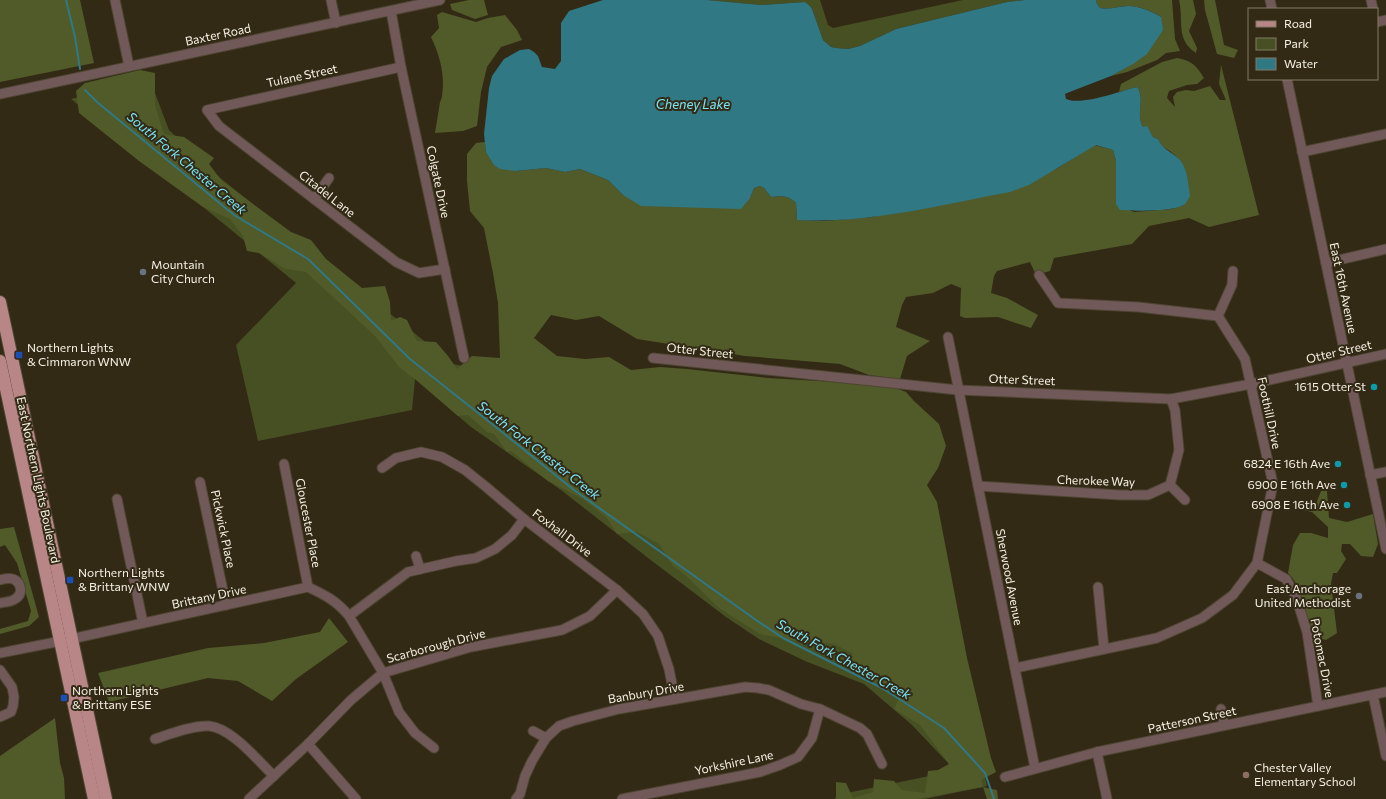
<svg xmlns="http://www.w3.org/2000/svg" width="1386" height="799" font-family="Commissioner,sans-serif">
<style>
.green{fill:#475023}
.forest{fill:#515a29}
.water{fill:#317885}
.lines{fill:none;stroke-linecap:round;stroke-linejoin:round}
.stream{stroke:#317885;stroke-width:2}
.minor-casing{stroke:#4e4633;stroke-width:11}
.major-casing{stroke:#4e4633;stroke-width:14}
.minor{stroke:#725959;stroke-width:9}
.major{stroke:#b88686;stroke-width:12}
.worship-dot{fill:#6b7280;stroke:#332a16;stroke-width:1.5}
.transit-dot{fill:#1a4fb4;stroke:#332a16;stroke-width:1.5}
.culture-dot{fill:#0f9aa8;stroke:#332a16;stroke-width:1.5}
.education-dot{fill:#8d6e63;stroke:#332a16;stroke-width:1.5}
.labels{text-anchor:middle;stroke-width:4;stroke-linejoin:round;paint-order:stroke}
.street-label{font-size:12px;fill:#f6f1e4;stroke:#332a16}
.poi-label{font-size:12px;fill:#f6f1e4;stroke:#332a16;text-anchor:start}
.water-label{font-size:13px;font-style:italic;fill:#7be6fa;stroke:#332a16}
</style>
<rect width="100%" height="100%" fill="#332a16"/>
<g class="green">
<polygon points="707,0 820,0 828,25 833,28 963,0 1025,0 1007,2 896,29 860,46 848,49 836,48 831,47 823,40 812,9 810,6 805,2 761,5"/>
<polygon points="150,80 169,130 214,173 453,364 513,377 940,559 987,777 985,777 987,786 925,799 834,799 842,794 939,774 949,764 912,725 864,684 805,661 759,639 726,617 652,561 561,490 471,427 415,379 412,410 258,441 236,345 296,283 71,99"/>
</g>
<g class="forest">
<polygon points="0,0 80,0 94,63 0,82"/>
<polygon points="469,0 484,0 488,15 475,19 452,10 450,4"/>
<path d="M 1096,0 L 1172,0 L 1175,39 L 1180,51 L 1166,53 L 1157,60 L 1127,72 L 1111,76 L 1132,64 L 1161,17 C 1152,11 1140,6 1128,6 C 1118,6 1110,10 1100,8 L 1097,4 Z"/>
<path d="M 1179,0 L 1193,0 L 1196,14 L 1189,31 L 1197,48 L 1196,53 C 1175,39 1184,21 1179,0 Z"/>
<polygon points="1204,0 1215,0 1224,45 1238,50 1234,58 1217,54 1205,10"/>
<path d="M 442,12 L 476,22 L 488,18 L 505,15 L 517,30 L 522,40 L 501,47 L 487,67 L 481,92 L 477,126 L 463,131 L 435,133 L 440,102 C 443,97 442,92 443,86 C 443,68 439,54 431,37 L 439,28 L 437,15 Z"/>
<path d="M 1177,58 C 1192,61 1196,65 1204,78 L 1197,84 L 1187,85 L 1169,91 L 1167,98 L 1175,107 L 1173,97 L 1177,92 L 1186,90 L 1194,91 L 1210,86 L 1220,100 L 1226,100 L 1219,84 L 1221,65 L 1259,215 L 1209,227 L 1189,218 L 1149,226 L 1132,244 L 1054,258 L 1050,271 L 1036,275 L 1030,262 L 997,271 L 994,276 L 991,293 L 1007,298 L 1038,315 L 1031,328 L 998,317 L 965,318 L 960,316 L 961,288 L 951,284 L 933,293 L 906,297 L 902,305 L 896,327 L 930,341 L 907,356 L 900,379 L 869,375 L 840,364 L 745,356 L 637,339 L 599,316 L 576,320 L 551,315 L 534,338 L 557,356 L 585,359 L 609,357 L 631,370 L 660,367 L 687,369 L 768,378 L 888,385 L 906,392 L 914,401 L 939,424 L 946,446 L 938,468 L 927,485 L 937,502 L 967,658 L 991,758 L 996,772 L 981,780 L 983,787 L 997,790 L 998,799 L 987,799 L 983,787 L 917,799 L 836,799 L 836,782 L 846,783 L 853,798 L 873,792 L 874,779 L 894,781 L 902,790 L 925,793 L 928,771 L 938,770 L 949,764 L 920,725 L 894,709 L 900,696 L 876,682 L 842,665 L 847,656 L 854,654 L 834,644 L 796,641 L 760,634 L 719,608 L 684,574 L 673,566 L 659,544 L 637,532 L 617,534 L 607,518 L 583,499 L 548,481 L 511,451 L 507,452 L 494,434 L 487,432 L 468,415 L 458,416 L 415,379 L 399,367 L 375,336 L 306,272 L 285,269 L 259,253 L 247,251 L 243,236 L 230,219 L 203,207 L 139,161 L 79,113 L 76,91 L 85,83 L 140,70 L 155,73 L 155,105 L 164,134 L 184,137 L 214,158 L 209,164 L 222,181 L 291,232 L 311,240 L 326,259 L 362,288 L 385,286 L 390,302 L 391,321 L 400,317 L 407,320 L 417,341 L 436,342 L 448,356 L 457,369 L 472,356 L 500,358 L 498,303 L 493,273 L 484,228 L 470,211 L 467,181 L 467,154 L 476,143 L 485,142 L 486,152 L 516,171 L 546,168 L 565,172 L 580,169 L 608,180 L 623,195 L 750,198 L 754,188 L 760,186 L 764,188 L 771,197 C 781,196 788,195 796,203 L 797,220 L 823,221 L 873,217 L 1056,169 L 1095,145 L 1113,150 L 1116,161 L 1116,204 L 1134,212 L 1172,209 L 1184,205 C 1185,180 1192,169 1171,152 C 1164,147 1161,147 1158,139 L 1153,137 L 1147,127 L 1143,127 C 1135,115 1146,97 1137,87 L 1119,92 L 1121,84 L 1162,62 Z"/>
<path d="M 1321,491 L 1327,491 L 1329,518 L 1347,522 L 1373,514 L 1378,544 L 1373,557 L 1361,556 L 1350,544 L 1342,544 L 1341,551 L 1346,559 L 1337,573 L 1333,573 L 1331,584 L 1337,633 L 1326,640 L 1312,636 C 1304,615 1305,590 1288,573 L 1293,545 L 1300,533 L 1311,533 L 1328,538 L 1328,527 L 1312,512 L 1303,510 L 1307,507 L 1316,504 Z"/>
<polygon points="14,527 39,617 29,626 0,634 0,629 28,621 31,611 17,563 5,545 0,547 0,529"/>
<polygon points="329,618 348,642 296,679 272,701 238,681 208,678 109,702 98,673 208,648 264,643 320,632"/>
<polygon points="55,718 60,763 64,778 65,799 0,799 0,756"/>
</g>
<path class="water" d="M 603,0 L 707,0 L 761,5 L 805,2 L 810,6 L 812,9 L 823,40 L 831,47 L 836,48 L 848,49 L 860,46 L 896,29 L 1007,2 L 1025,0 L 1096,0 L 1097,4 L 1100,8 C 1110,10 1119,6 1128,6 C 1140,6 1151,11 1161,17 L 1163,30 L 1147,54 L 1133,64 L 1111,76 L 1067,93 L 1065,94 L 1066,99 C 1082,106 1120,91 1137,87 C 1146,98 1135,115 1143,127 L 1147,126 L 1153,137 L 1158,139 C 1162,149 1172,152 1180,160 C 1188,170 1188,184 1190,196 C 1188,199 1187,202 1185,204 C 1176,212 1132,211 1120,210 L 1116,204 L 1116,161 L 1113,150 L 1096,145 L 1029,185 L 1010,192 C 940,205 868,224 797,220 L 796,203 C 788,195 781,196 771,197 L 764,188 L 760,186 L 754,188 L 750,198 L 741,209 L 641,206 L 623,195 L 608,180 L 580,169 L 565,172 L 546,168 L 516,171 L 500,169 L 494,165 L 486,152 L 484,134 L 489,88 L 492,76 L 504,59 L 520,50 L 529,49 L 534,52 L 538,56 L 542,67 L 555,69 L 561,61 L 561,23 L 569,11 Z"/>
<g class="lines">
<g class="stream">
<polyline points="66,0 75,37 80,69"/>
<polyline points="85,90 97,102 234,215 308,259 410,359 492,424 574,490 756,620 783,638 882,688 944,728 985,773 994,799"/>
</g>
<g class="minor-casing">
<g id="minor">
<polyline points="115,0 129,66"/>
<polyline points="331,0 336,23"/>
<polyline points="1270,0 1272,9"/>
<polyline points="1371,0 1373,9"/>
<polyline points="391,11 401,67 464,358"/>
<polyline points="1377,22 1386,20"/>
<polyline points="401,67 207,110 219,126 396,262 419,273 445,269"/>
<polyline points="1287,79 1386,549"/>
<polyline points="0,94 440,0"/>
<polyline points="1302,152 1386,134"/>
<polyline points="314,199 329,178"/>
<polyline points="1326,263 1386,249"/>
<polyline points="1218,316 1232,285 1233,271"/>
<polyline points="948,337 1035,768"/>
<polyline points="653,358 958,390 1171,399 1251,384 1386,354"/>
<polyline points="284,464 308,587"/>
<polyline points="382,468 396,458 421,452 442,457 465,470 485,486 524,519 617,590 643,614 658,636 669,669 675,699"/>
<polyline points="1370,475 1386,472"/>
<polyline points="200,482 226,605"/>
<polyline points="1170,485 1185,500"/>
<polyline points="978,486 1120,495 1148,495 1170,485 1179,450 1175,410 1171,399"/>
<polyline points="117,499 143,623"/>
<polyline points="416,556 420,569"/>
<polyline points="1257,563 1286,579 1296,597 1307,632 1318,706"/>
<path d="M 0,580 C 4,579 9,578 13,579 C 21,582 24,594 15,599 C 11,602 5,602 0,603"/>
<polyline points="1098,587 1104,649"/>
<polyline points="349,616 408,572 456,561 476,558 495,549 512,535 524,519"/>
<path d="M 0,653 L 71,639 L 308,587 C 325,595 337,601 349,616 L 383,673 L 399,712 L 415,733 L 434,748"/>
<polyline points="1015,668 1157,638 1202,618 1233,595 1257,563 1273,484 1245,359 1218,316 1138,307 1058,303 1039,275"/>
<polyline points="0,670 12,687 14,697 13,706 11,712 0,717"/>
<polyline points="1373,695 1386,756"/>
<polyline points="1221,709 1224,725"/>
<polyline points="533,731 546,738"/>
<path d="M 155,739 C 170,734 193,725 209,726 C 232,728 258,761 274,776"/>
<polyline points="308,744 356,799"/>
<polyline points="1097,752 1107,799"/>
<polyline points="1005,777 1097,752 1386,692"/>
<polyline points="249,799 308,744 351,700 383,673 471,647 562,630 590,616 617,590"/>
<polyline points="516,799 520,794 525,776 532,761 546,738 559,726 573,721 619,709 745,687 758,688 769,690 801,704 820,709 860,728 867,734 882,764"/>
<polyline points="622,799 760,772 780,765 798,757 812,738 820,709"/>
</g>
</g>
<g class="major-casing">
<g id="major">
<polyline points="0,302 106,799"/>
<polyline points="0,361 94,799"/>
</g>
</g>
<use href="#minor" class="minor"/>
<use href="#major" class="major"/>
</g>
<g class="worship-dot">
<circle cx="143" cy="272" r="4"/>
<circle cx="1359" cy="596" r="4"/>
</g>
<g class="transit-dot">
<rect x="15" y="351" width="8" height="8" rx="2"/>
<rect x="66" y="576" width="8" height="8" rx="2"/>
<rect x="60" y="694" width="8" height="8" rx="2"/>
</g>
<g class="culture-dot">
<circle cx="1374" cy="387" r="4"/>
<circle cx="1338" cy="464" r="4"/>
<circle cx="1344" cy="485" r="4"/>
<circle cx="1347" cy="505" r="4"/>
</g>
<circle class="education-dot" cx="1246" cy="775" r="4"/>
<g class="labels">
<g class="street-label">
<text transform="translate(218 35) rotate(-12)" y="4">Baxter Road</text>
<text transform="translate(302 76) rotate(-12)" y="4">Tulane Street</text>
<text transform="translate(438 182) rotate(78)" y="4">Colgate Drive</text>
<text transform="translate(327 194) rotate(38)" y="4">Citadel Lane</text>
<text transform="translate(1343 288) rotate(78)" y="4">East 16th Avenue</text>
<text transform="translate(700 351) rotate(6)" y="4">Otter Street</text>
<text transform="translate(1339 352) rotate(-13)" y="4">Otter Street</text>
<text transform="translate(1022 380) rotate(2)" y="4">Otter Street</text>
<text transform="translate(1269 413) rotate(78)" y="4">Foothill Drive</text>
<text transform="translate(38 480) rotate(78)" y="4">East Northern Lights Boulevard</text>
<text transform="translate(1096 481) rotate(2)" y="4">Cherokee Way</text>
<text transform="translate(308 523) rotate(79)" y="4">Gloucester Place</text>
<text transform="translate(223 529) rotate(78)" y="4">Pickwick Place</text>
<text transform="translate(562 533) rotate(37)" y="4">Foxhall Drive</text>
<text transform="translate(1009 577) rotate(79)" y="4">Sherwood Avenue</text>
<text transform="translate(209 597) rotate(-12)" y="4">Brittany Drive</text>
<text transform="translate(436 646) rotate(-15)" y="4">Scarborough Drive</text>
<text transform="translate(1322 658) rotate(79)" y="4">Potomac Drive</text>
<text transform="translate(646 693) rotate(-10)" y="4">Banbury Drive</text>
<text transform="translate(1192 720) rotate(-12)" y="4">Patterson Street</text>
<text transform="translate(734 763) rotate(-12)" y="4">Yorkshire Lane</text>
</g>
<g class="poi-label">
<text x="151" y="269">Mountain<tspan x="151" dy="14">City Church</tspan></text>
<text x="27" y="352">Northern Lights<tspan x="27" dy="14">&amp; Cimmaron WNW</tspan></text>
<text x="1366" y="391" text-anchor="end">1615 Otter St</text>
<text x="1330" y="468" text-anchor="end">6824 E 16th Ave</text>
<text x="1336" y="489" text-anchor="end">6900 E 16th Ave</text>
<text x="1339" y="509" text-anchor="end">6908 E 16th Ave</text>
<text x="78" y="577">Northern Lights<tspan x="78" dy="14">&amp; Brittany WNW</tspan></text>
<text x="1351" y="593" text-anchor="end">East Anchorage<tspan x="1351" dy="14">United Methodist</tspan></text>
<text x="72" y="695">Northern Lights<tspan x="72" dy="14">&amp; Brittany ESE</tspan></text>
<text x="1254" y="772">Chester Valley<tspan x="1254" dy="14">Elementary School</tspan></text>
</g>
<g class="water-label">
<text x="693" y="109">Cheney Lake</text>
<text transform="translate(187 163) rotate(40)" y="5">South Fork Chester Creek</text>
<text transform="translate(539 450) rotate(38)" y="5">South Fork Chester Creek</text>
<text transform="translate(844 659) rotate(29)" y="5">South Fork Chester Creek</text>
</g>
</g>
<rect x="1248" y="8" width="130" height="72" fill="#332a16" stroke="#817a68"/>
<rect x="1256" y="21" width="20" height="6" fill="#b88686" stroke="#817a68"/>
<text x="1284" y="28" font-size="12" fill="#f6f1e4">Road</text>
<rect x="1256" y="38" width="20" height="12" fill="#475023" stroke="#817a68"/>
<text x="1284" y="48" font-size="12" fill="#f6f1e4">Park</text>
<rect x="1256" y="58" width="20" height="12" fill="#317885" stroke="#817a68"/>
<text x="1284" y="68" font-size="12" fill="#f6f1e4">Water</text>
</svg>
